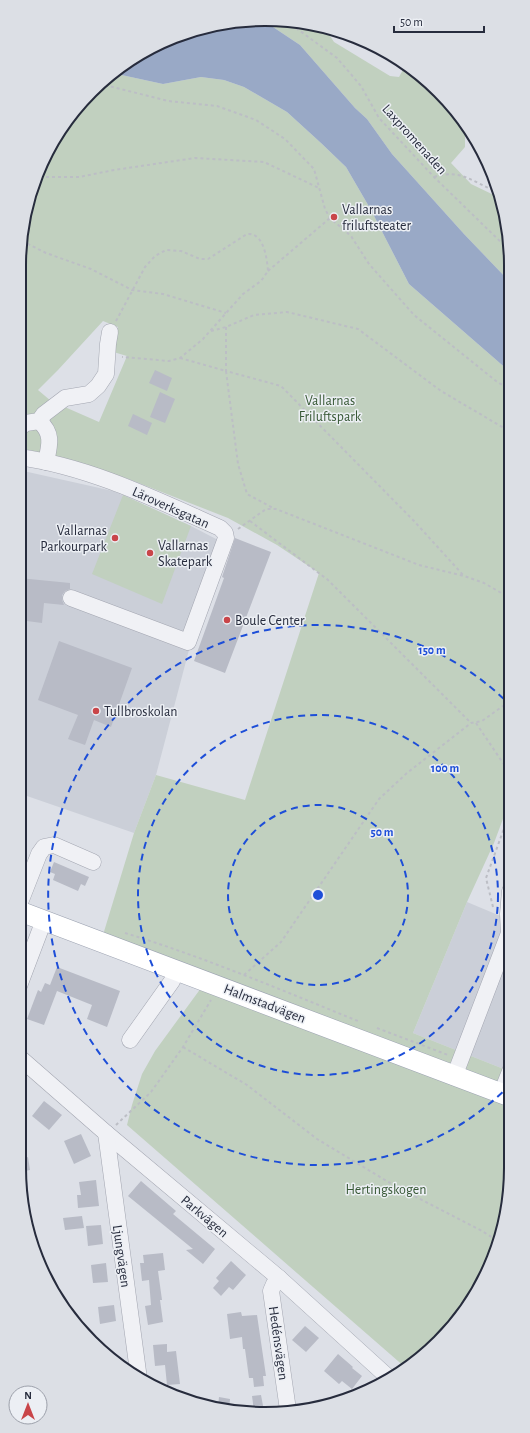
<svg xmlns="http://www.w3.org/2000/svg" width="530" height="1433" font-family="'Alegreya Sans',sans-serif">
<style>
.built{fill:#cbcfd8}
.green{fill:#c1d0bf;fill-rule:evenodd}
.water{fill:#99a9c6}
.building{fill:#b8bbc6}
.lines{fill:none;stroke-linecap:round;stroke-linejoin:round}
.minor-casing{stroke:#a3a6b1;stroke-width:17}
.major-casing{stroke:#9da3b2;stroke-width:21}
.path{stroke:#bcbec5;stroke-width:2;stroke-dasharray:3 3;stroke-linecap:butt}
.minor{stroke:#f0f1f5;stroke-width:16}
.major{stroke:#fff;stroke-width:20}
.ring{fill:none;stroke:#1d4ed8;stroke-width:2;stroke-dasharray:7 5}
.poi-dot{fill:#c94549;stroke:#eceff4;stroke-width:1.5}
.labels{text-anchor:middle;stroke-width:3;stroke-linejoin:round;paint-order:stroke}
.street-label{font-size:14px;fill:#272c3d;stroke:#eceff4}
.poi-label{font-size:14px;fill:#272c3d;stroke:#eceff4;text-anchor:start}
.park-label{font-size:14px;fill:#375835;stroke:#eceff4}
.rim{fill:none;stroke:#272c3d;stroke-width:2}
.centre{fill:#1d4ed8;stroke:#eceff4;stroke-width:2}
.ring-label{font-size:12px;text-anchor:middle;font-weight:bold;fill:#1d4ed8;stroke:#eceff4;stroke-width:3;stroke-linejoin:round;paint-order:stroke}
</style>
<rect width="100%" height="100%" fill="#dde0e7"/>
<g class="built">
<polygon points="19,470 113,491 191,526 218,540 156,775 134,833 27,796 19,817"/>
<polygon points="467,902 510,920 511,1072 413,1033"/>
</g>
<g class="green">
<polygon points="267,23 324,27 334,42 390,76 399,77 405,66 450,103 465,126 465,147 451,163 471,184 498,197 509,233 509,281 464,234 392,154 367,119 355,108 300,45"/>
<path d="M 117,74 L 163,84 L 201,77 L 224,80 L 244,87 L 287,112 L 321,143 L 346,167 L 371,210 L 409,284 L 509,371 L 510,800 L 494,843 L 467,902 L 413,1033 L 511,1072 L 511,1168 L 503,1232 L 460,1318 L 406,1368 L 127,1125 L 132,1105 L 142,1074 L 155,1051 L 201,988 L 99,948 L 134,833 L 156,775 L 245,800 L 319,573 L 277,545 L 228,518 L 126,478 L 47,454 L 19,448 L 19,265 L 27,201 L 70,115 ZM 103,321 L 118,327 L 110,351 L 127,356 L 99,422 L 51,401 L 38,390 L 58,370 Z"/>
<polygon points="123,495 191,526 162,604 92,574"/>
</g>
<polygon class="water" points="233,21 267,23 300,45 355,108 367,119 392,154 464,234 509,281 509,371 409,284 371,210 346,167 321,143 287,112 244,87 224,80 201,77 163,84 117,74 142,52"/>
<g class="building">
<polygon points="155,370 172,378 167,391 149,383"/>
<polygon points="160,392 175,399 165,423 150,417"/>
<polygon points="133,414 152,423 147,435 128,426"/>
<polygon points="235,538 271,552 225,673 194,661 224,578 222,577"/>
<polygon points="19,578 70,583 70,589 65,591 62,595 62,600 64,605 44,603 42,623 19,620"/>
<polygon points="59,641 132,668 111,727 94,720 85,745 68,739 78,715 38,700"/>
<polygon points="54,862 89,877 85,886 81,884 78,891 53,880 55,874 50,872"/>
<polygon points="57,967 120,991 107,1027 87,1019 92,1005 57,991 44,1025 27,1019 38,990 41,992 45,983 50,985"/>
<polygon points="44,1101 62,1115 49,1130 32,1116"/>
<polygon points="81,1134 91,1156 74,1164 64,1141"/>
<polygon points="28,1157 30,1170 20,1172 19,1161"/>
<polygon points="96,1180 99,1206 78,1208 77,1195 81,1195 79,1182"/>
<polygon points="141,1181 176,1211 173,1214 215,1249 203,1264 186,1250 193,1249 128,1196"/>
<polygon points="82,1216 84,1228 65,1230 63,1218"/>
<polygon points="101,1225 103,1244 88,1246 86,1226"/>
<polygon points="163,1253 165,1270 158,1271 162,1300 160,1300 163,1322 148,1325 145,1306 151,1305 149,1280 142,1281 140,1263 144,1263 143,1255"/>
<polygon points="231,1261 246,1275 233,1290 229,1287 221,1296 213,1288 219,1281 216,1278"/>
<polygon points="106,1263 108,1282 93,1283 91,1265"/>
<polygon points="114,1305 116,1321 100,1324 98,1307"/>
<polygon points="241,1312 242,1316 257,1315 266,1376 263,1376 264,1386 254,1387 253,1378 249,1378 245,1349 243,1349 242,1337 230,1339 227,1314"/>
<polygon points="305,1326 319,1338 306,1352 292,1340"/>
<polygon points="167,1344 167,1352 176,1351 180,1384 167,1385 165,1365 155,1366 153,1345"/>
<polygon points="338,1354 353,1367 352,1368 362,1376 352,1389 342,1381 339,1384 324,1371"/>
<polygon points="261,1395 264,1411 254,1411 252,1396"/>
<polygon points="219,1397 230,1399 229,1410 218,1407"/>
</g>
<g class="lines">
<g class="minor-casing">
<g id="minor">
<path d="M 39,421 C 53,433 50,444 46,462"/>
<polyline points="19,428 26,423 39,421 44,414 65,398 89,394 98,386 106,374 108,344 110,332"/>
<path d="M 19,457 C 90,467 155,499 220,528 L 225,533 L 226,538 L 188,642 L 71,598"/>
<polyline points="19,905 39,854 44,847 54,845 93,862"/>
<polyline points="19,986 44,920"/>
<polyline points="130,1040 172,981 177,970"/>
<polyline points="19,1057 106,1133 279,1278 389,1378"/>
<polyline points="454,1077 509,933 508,914 510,891"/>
<polyline points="501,1094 511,1069"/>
<polyline points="106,1133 139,1379"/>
<polyline points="279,1278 274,1284 271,1291 288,1410"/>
</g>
</g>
<g class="major-casing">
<polyline id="major" points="19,911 511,1097"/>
</g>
<g class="path">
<polyline points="291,25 296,28 337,58 361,86 379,118 434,177 509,250"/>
<polyline points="105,85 168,101 217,106 256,120 285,139 314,169 325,209 330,218 351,236 369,264 414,315 496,381 509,389"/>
<polyline points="40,177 79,177 114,170 195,158 264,162 319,188"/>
<path d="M 434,177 C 460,168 474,183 496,191"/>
<polyline points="22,241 46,253 91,269 132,290 163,294 226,313"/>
<polyline points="268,271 330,218"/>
<path d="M 116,321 L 145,267 L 155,256 L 166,250 L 181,251 L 200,259 L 208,259 L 247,234 C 264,232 267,259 268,271 L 261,281 L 243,294 L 203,339 L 180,358 L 169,361 L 122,357"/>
<polyline points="226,327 226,371 281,386 414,521 464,576"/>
<polyline points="211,331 226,327 254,315 287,312 358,329 441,391 509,431"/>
<polyline points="180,358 226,371 238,464 247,494 275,509"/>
<polyline points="250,521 328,580 471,723"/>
<polyline points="238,529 266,509 276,509 419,565 464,576 484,583 510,598"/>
<polyline points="476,723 505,766 510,786"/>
<polyline points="505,766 510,763"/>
<polyline points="493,907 486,878 510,812"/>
<path d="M 125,933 C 204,957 281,990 358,1021"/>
<polyline points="244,975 281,942 379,799 407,773 471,723 482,721 510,701"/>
<polyline points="377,1028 448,1055"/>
<polyline points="183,1047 247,1085 317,1139 395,1186 482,1231 498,1241"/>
<polyline points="116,1125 151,1092 183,1047 211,1000"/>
</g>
<use href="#minor" class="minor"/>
<use href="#major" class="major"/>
</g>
<g class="ring">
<circle cx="318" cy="895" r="90"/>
<circle cx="318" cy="895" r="180"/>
<path d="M511 1084A270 270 0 1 1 509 704"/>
</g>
<g class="poi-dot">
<circle cx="334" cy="217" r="4"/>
<circle cx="115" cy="538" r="4"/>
<circle cx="150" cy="553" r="4"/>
<circle cx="227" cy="620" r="4"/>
<circle cx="96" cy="711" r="4"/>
</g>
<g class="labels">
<g class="street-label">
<text transform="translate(415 139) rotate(48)" y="5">Laxpromenaden</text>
<text transform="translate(171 507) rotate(24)" y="5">Läroverksgatan</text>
<text transform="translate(265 1003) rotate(21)" y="5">Halmstadvägen</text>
<text transform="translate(205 1216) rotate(40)" y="5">Parkvägen</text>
<text transform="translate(122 1256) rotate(82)" y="5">Ljungvägen</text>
<text transform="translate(279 1343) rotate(82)" y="5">Hedénsvägen</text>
</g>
<g class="poi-label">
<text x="342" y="214">Vallarnas<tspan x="342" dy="16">friluftsteater</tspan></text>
<text x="107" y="535" text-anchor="end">Vallarnas<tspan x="107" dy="16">Parkourpark</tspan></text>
<text x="158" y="550">Vallarnas<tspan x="158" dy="16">Skatepark</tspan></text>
<text x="235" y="625">Boule Center</text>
<text x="104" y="716">Tullbroskolan</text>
</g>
<g class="park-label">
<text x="330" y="405">Vallarnas<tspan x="330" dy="16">Friluftspark</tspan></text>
<text x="386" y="1194">Hertingskogen</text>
</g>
</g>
<path d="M0 0H530V1433H0ZM265 26H265A239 239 0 0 1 504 265V1168A239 239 0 0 1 265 1407H265A239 239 0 0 1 26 1168V265A239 239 0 0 1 265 26Z" fill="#dcdfe5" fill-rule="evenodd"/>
<path class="rim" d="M265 26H265A239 239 0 0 1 504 265V1168A239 239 0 0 1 265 1407H265A239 239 0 0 1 26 1168V265A239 239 0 0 1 265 26Z"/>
<circle cx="318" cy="895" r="6" class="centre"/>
<g class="ring-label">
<text x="432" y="654">150 m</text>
<text x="445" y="772">100 m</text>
<text x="382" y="836">50 m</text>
</g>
<g transform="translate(28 1405)"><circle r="19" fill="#eceff4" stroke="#9da1ab"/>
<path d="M0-3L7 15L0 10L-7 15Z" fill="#c94549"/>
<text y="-6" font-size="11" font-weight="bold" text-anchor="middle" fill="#272c3d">N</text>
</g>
<path d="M394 26v6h90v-6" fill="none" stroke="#272c3d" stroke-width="2"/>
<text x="400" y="26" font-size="12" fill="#272c3d" stroke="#eceff4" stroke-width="3" paint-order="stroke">50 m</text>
</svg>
